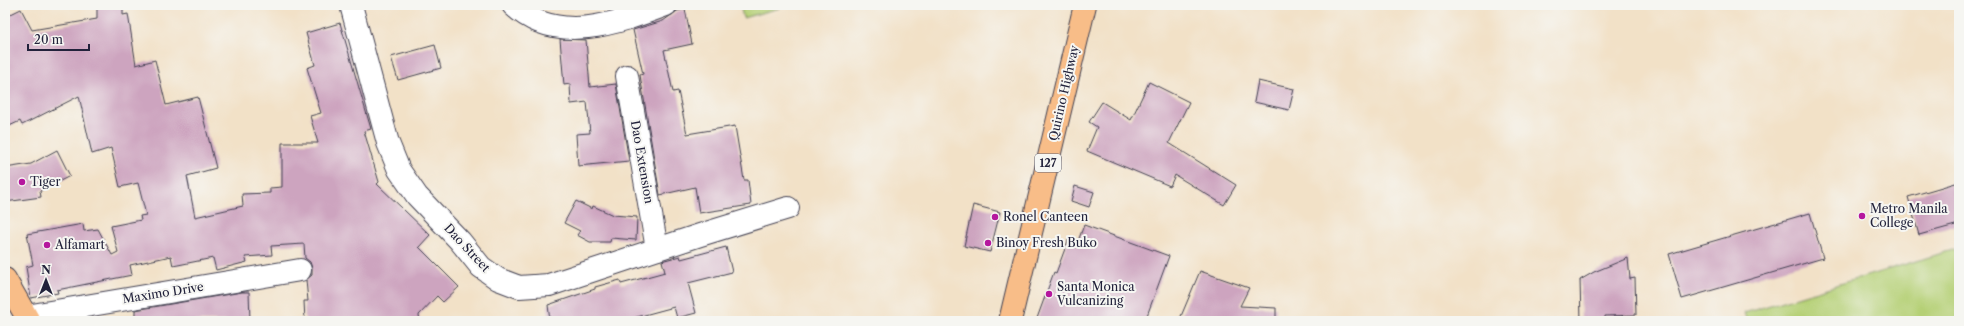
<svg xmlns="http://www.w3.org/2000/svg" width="1964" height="326" font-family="'Libre Caslon Text',serif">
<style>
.green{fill:#b5d076;stroke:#6c7958}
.building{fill:#cda4bf}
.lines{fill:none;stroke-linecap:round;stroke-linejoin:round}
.minor-casing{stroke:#413f50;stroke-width:24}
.major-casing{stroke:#413f50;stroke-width:24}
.minor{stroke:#fff;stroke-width:22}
.major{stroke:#f8bd88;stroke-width:22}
.poi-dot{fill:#b5179e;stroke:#f6f6f2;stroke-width:1.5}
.labels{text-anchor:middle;stroke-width:4;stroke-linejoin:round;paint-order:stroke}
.shield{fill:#f6f6f2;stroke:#626272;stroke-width:1}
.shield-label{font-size:11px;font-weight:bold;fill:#22223b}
.street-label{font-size:12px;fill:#22223b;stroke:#f6f6f2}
.poi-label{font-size:12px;fill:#22223b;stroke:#f6f6f2;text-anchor:start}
</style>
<rect width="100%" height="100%" fill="#f6f6f2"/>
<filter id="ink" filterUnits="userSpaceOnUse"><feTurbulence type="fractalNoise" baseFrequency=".025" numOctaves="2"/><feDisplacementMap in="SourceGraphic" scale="8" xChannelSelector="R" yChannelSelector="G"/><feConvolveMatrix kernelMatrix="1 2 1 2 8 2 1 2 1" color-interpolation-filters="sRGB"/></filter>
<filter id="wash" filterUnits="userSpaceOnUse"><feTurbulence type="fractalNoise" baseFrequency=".012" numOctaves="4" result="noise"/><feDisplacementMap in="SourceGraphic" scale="16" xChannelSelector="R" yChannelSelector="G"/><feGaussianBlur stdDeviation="0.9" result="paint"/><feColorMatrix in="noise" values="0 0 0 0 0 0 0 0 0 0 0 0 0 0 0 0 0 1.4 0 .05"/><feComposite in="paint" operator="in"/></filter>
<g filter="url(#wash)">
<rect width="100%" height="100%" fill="#f2e1c7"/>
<g class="green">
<polygon points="740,5 791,5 743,18"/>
<polygon points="1959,248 1959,321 1747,321 1744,313"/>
</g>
<g id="blocks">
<g class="building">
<polygon points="97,5 123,5 123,15 128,14 136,65 155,60 166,105 198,97 216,168 187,176 195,217 243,206 242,194 270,193 270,188 282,187 282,143 318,143 310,116 321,113 307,68 315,65 306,33 340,23 371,129 364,131 379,182 377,184 430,235 419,247 459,287 443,302 437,296 419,315 420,321 305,321 304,301 308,301 306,280 312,275 312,268 310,262 305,258 304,244 271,246 272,255 245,257 247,262 216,270 213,258 173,266 171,256 130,265 132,275 57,290 58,293 31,298 26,267 33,265 27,234 83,224 84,231 98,229 112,255 118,252 111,226 141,220 140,216 146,215 138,183 120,187 111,148 92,154 79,96 22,125 20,121 5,128 5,17 21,9 32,30 97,19"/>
<polygon points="685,9 692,44 664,50 673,92 678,91 687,134 735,126 744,180 748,180 751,205 699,213 695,187 660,195 640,75 643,74 633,30 663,21 677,11"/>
<polygon points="560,39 586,40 590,87 616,84 629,161 578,166 576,134 590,133 587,102 571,104 570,84 564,85"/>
<polygon points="435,45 441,68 398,80 391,57"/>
<polygon points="1258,81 1294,89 1289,110 1254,102"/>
<polygon points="1149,82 1189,102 1169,143 1236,185 1224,205 1175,175 1170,186 1087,151 1097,127 1089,122 1102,102 1131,120"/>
<polygon points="57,150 70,176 40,191 41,197 5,202 5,168 31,164"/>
<polygon points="1959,182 1959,224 1919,235 1908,197"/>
<polygon points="1075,186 1094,192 1089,207 1071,201"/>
<polygon points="576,201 592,209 593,206 613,215 637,217 636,240 611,238 610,242 590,242 577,235 580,231 564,223"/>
<polygon points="973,205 1000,212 990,252 964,246"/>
<polygon points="1810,213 1823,258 1682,299 1669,254"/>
<polygon points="1084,225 1169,256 1145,321 1036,321 1054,272 1056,273 1069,238 1078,241"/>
<polygon points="726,247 732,272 688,283 696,313 677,318 674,307 622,321 550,321 548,305 595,289 595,287 620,280 621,284 665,272 662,261 665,260 680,256 681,259"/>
<polygon points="1628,258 1630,279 1635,278 1636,315 1605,316 1605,321 1581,321 1580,280 1594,272"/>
<polygon points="1200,271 1249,288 1240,306 1276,308 1276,321 1179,321"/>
<polygon points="242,292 249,292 250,321 135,321 135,310"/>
</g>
</g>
</g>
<g filter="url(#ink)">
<use href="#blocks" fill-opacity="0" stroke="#413f50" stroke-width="1"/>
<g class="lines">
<g class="minor-casing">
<g id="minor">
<polyline points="351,5 388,143 399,170 417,196 460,241 481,267 498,279 519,287 549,285 700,235 788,208"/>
<path d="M 513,5 C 556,46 618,23 666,5"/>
<polyline points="627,76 657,249"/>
<polyline points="26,316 300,270"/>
</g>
</g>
<g class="major-casing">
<g id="major">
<polyline points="5,279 29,321"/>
<polyline points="1010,321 1085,5"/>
</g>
</g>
<use href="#minor" class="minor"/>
<use href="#major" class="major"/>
</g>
</g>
<g class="poi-dot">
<circle cx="22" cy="182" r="4"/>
<circle cx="1862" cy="216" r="4"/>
<circle cx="995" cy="217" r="4"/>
<circle cx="988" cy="243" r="4"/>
<circle cx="47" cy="245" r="4"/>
<circle cx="1049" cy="294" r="4"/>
</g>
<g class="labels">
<rect class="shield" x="1035" y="154" width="26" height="18" rx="3"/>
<g class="shield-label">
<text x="1048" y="167">127</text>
</g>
<g class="street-label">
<text transform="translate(1064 93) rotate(-77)" y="4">Quirino Highway</text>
<text transform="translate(642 162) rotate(80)" y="4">Dao Extension</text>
<text transform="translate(467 248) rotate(47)" y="4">Dao Street</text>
<text transform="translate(163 293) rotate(-9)" y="4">Maximo Drive</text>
</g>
<g class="poi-label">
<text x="30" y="186">Tiger</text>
<text x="1870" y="213">Metro Manila<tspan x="1870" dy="14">College</tspan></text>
<text x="1003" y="221">Ronel Canteen</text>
<text x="996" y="247">Binoy Fresh Buko</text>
<text x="55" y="249">Alfamart</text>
<text x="1057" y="291">Santa Monica<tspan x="1057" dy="14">Vulcanizing</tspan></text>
</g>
</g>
<rect width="1964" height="326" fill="none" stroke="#f6f6f2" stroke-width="20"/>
<g transform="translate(46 280)" stroke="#f6f6f2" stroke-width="3" paint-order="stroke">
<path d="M0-3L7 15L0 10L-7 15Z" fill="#22223b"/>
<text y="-6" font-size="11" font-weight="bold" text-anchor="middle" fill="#22223b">N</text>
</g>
<path d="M28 44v6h61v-6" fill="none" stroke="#22223b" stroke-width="2"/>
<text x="34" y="44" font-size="12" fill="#22223b" stroke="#f6f6f2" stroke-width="3" paint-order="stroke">20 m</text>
</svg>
